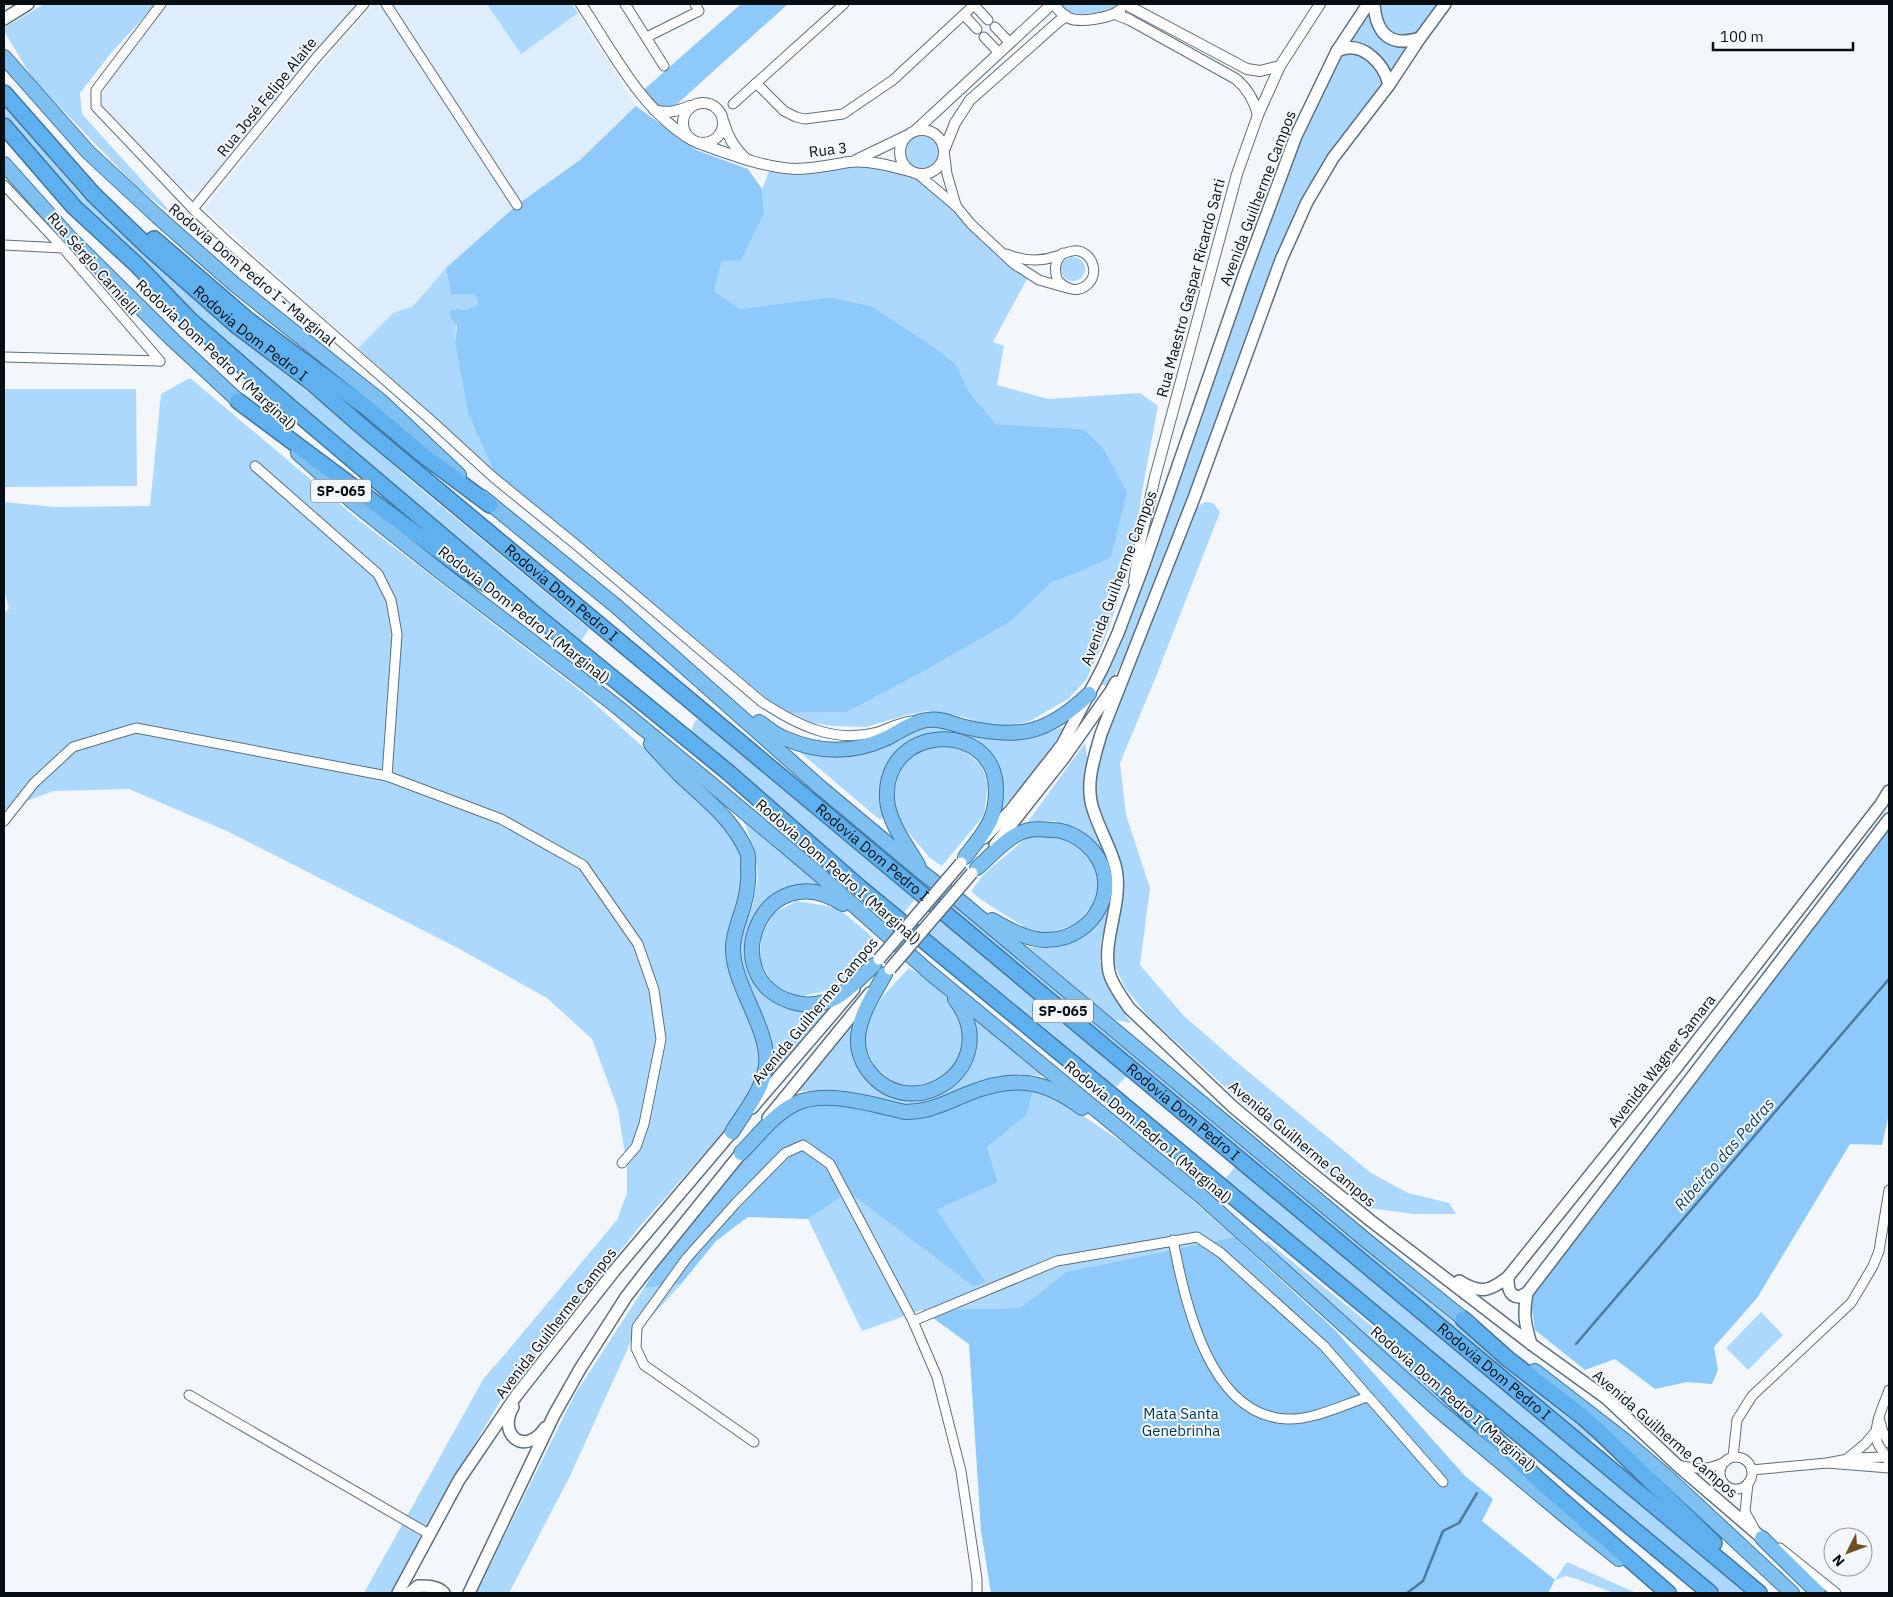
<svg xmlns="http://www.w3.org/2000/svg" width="1893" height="1597" font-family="'IBM Plex Sans',sans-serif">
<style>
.built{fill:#ddedfb}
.green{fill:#acd8fd}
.forest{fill:#8dcafb}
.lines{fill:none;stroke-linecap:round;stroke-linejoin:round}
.stream{stroke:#4d799c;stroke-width:2.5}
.minor-casing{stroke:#5c6f7f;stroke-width:11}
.tertiary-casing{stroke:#5c6f7f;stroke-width:12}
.secondary-casing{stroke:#5c6f7f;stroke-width:14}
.trunk-casing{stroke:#4077a2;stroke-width:16}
.motorway-casing{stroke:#4077a2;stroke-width:18}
.minor{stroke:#fff;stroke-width:9}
.tertiary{stroke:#fff;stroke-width:10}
.secondary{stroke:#fff;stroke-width:11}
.trunk{stroke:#7fc0f2;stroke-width:14}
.motorway{stroke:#5fb0ef;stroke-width:15}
.secondary-bridge-casing{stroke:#5c6f7f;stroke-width:14;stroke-linecap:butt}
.secondary-bridge{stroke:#fff;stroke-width:11}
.labels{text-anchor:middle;stroke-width:4;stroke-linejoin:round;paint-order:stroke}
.shield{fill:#f3f7fb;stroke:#4e5459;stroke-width:1}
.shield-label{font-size:14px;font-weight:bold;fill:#070e13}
.street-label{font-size:15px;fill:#070e13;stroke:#f3f7fb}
.park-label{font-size:15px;fill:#013252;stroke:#f3f7fb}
.water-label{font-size:16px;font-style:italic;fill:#103e5e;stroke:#f3f7fb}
</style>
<rect width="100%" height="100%" fill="#f3f7fb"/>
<g class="built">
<polygon points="167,4 358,4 200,194 181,190 100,102 109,78"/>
<polygon points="373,4 572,4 636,106 580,160 517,205 446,268 413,306 393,313 358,348 204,209 294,96"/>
</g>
<g class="green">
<polygon points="44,4 156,4 111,53 80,93 82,114 176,218 138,188 33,79 4,31 4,28"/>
<polygon points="487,4 572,4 578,13 521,54"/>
<path d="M 1061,4 L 1119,4 C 1111,12 1085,16 1073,13 C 1068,12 1064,8 1061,4 Z"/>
<polygon points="1371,4 1374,25 1412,44 1391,78 1345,44"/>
<polygon points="1381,4 1438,4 1419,31 1404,36 1389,30 1381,16"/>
<polygon points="1354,51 1379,66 1385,86 1303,206 1129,649 1109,686 1102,685 1102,681 1298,139 1341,52"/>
<polygon points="4,105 79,193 228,329 367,439 404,475 589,629 581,641 451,537 204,323 70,193 4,116"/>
<circle cx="922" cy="152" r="19"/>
<polygon points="846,163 910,171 1029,275 993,342 1004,346 997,385 1048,399 1140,393 1158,406 1142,492 1132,561 1104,641 1086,680 1068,699 1030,721 1011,726 985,724 964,717 927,711 906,715 866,727 833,726 806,722 788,713 847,712 919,674 1010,622 1051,583 1089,568 1111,557 1119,523 1083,429 996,424 969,392 956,364 931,345 871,306 830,297 740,309 714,291 722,261 764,213 762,189 771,167"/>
<circle cx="1073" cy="269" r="12"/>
<polygon points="446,268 451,295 473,294 478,300 477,305 466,310 457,309 455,343 468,413 494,472 358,348 393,313 413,306"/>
<polygon points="190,378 360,521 583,693 735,830 748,866 734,940 763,1040 756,1095 641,1225 506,1392 435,1509 391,1593 364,1593 484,1378 506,1353 617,1220 627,1193 627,1168 618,1109 592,1039 547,998 456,947 229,832 129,789 53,791 4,810 4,614 9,608 4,590 4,502 54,507 150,506 161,394"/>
<polygon points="4,389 136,389 137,486 4,487"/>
<polygon points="1205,502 1213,503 1220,512 1157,674 1120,763 1126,815 1150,888 1140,965 1183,1015 1239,1064 1371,1173 1408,1193 1449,1203 1456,1214 1414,1214 1369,1208 1239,1100 1149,1017 1125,988 1113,961 1114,934 1123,889 1120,867 1108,838 1094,789 1106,729 1198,506"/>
<polygon points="701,718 915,899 903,914 690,733 695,721"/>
<path d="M 925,724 L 1018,738 L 1046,733 L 1064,727 C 1048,758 1022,785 1000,811 C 1003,796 1004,781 999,766 C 988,737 940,728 915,738 C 903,743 894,755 888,765 C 883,774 879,787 880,798 C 880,804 883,811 884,817 L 880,820 L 795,748 L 830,755 Z"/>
<polygon points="1085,743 1087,757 1083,793 1088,813 1113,872 1110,911 1101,940 1100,961 1104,978 1114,997 1131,1023 1115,1020 1028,947 1050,948 1070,943 1093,927 1111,875 1100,849 1079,830 1055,821 1027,823"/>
<polygon points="939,744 963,750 981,765 988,784 984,815 942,866 930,858 897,819 892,793 898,769 916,750"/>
<polygon points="744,822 822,887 805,886 786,893 754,920 756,980 811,1011 829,1009 774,1072 772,1069 771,1043 748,986 740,954 742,927 753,904 758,878 755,850"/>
<polygon points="1060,833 1087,851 1102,876 1093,904 1076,924 1050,933 1026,928 980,899 971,891 984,874 1030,835"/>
<polygon points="797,901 827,906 839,909 877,941 855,970 828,990 799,997 774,985 760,962 761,936 774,913"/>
<polygon points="955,904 1454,1323 1562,1404 1636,1475 1592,1439 1589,1441 951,908"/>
<polygon points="941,920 1127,1076 1116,1087 929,933"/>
<polygon points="909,968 925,978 946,997 965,1032 959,1062 937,1082 914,1087 892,1082 875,1067 864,1044 868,1020 883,996"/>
<polygon points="976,1020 1043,1076 1019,1074 980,1082 930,1103 905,1106 842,1090 800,1091 802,1083 850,1023 851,1039 855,1055 878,1088 937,1093 957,1082 972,1064 977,1042"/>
<polygon points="1035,1083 1145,1158 1234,1237 1066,1272 1020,1308 922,1310 862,1331 808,1219 844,1195 852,1195 974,1287 986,1282 937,1210 998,1182 987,1147 1027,1115"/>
<polygon points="1236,1166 1746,1593 1721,1593 1225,1179"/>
<polygon points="1267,1241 1368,1323 1523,1471 1523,1473 1437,1401 1360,1332 1265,1243"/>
<polygon points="681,1284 633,1337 570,1476 509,1593 476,1593 574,1396 644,1288"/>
<polygon points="1761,1312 1783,1335 1748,1370 1726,1348"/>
<polygon points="1567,1562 1636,1593 1614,1593 1577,1579 1566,1576 1555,1580"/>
</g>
<g class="forest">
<polygon points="741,4 788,4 667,113 640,93"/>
<polygon points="636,106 696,150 748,169 762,189 764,213 741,260 722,261 714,291 740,309 830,297 871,306 931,345 956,364 969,392 996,424 1083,429 1103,448 1127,492 1111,557 1089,568 1051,583 1010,622 919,674 847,712 788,713 766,698 573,536 494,472 468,413 455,343 457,326 450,317 450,311 457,309 466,310 477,305 478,300 473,294 451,295 446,268 517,205 580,160"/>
<polygon points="1889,830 1889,1114 1882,1145 1850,1144 1757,1298 1714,1347 1718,1370 1712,1384 1687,1382 1655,1389 1615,1359 1585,1370 1535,1330 1531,1302 1538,1284"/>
<polygon points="1035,1083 1027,1115 987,1147 998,1182 937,1210 986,1282 974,1287 852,1195 844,1195 808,1219 748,1217 716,1241 681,1284 644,1288 676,1238 711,1189 794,1104 832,1097 935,1116 974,1092"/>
<polygon points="1234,1237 1335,1330 1465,1476 1493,1499 1482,1521 1555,1580 1548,1593 991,1593 981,1531 969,1344 922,1310 1020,1308 1066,1272"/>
</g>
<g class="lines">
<g class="stream">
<polyline points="1576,1344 1889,979"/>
<polyline points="1407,1593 1423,1581 1443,1531 1459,1523 1477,1493"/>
</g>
<g class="minor-casing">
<g id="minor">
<path d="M 161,4 L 96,90 L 96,107 L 193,209 L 229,243 L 434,423 L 493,477 L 574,543 L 762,702 C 797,725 834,744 878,732 C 889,728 899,723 911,721"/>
<polyline points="386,4 517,205"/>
<polyline points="625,4 664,66"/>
<polyline points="974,5 988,20"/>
<polyline points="964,15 977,29"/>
<polyline points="995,27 1010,43"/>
<polyline points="647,37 699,11 695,4"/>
<polyline points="984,37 999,53"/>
<polyline points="756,83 784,111 796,117 805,119 843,114 893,80 975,4"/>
<polyline points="733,104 844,4"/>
<polyline points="945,157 947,174 956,205"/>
<polyline points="918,174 957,207 971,224 1014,264 1039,280 1067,288"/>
<polyline points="4,185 63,248 160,361"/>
<polyline points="193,209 316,58 364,4"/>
<polyline points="4,245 63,248"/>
<path d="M 1007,254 C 1023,261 1040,262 1057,256 C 1064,254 1072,249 1079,251 C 1094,255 1099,275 1087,285 C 1076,294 1064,288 1057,279 C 1054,268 1055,261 1063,253"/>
<polyline points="4,357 160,361"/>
<polyline points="255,466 378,574 391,600 397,634 387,776"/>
<polyline points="4,821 34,783 73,747 136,728 387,776 501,819 583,865 638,944 654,990 661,1039 644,1124 636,1147 622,1163"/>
<path d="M 1173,1240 C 1185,1302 1209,1416 1287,1419 C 1314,1420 1342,1405 1368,1397"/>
<polyline points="913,1321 1057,1261 1197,1237 1221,1253 1324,1346 1443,1482"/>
<polyline points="189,1395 429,1534"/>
<polyline points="1879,1418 1883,1432 1889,1443"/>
<polyline points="754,1442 644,1365 636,1348 637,1327 686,1259 736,1203 785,1153 803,1145 830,1164 913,1321 937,1377 961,1471 977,1579 977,1593"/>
<polyline points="1733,1457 1737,1420 1752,1396 1851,1303 1863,1283 1873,1266 1879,1251 1889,1190"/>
<polyline points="1887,1457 1853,1458 1827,1463 1889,1468"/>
<circle cx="1736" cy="1473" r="16"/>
<polyline points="1848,1458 1865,1444 1876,1431"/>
<path d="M 1888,1461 C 1886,1453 1879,1449 1877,1441 C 1873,1424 1884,1405 1889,1390"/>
<path d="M 1677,1465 C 1697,1469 1706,1471 1725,1462"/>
<polyline points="1752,1470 1827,1463"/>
<polyline points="1748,1483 1745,1512 1754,1528"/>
<polyline points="1780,1548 1836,1593"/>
</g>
</g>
<g class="tertiary-casing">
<g id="tertiary">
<path d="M 581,4 C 612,51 642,111 692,140"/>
<path d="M 1055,4 C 1058,10 1062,15 1069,18 C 1080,23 1111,18 1120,10"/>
<polyline points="1125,4 1247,69 1260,71 1280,66"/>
<path d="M 1115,14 L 1130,20 L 1236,79 C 1248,89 1254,100 1258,115"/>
<circle cx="703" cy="123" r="20"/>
<path d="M 654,110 C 668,114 677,111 690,106"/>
<path d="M 724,123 C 728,138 735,149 746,159"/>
<circle cx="922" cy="152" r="22"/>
<polyline points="916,130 1052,4"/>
<path d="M 698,143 C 730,154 761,167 795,169 C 814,169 831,165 849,162 C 869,160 891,166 910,171"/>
<polyline points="945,148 955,123 970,100 1058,22 1066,16"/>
<polyline points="856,160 906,136"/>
<polyline points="1134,582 1139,548 1155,477 1237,174 1258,115 1280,66 1320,4"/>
</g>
</g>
<g class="secondary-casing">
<g id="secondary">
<path d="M 1374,4 C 1376,33 1390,48 1420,38"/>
<path d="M 1445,4 L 1420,38 L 1389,85 L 1333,158 L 1307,202 L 1281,260 L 1194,498 L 1101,734 C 1094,759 1084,786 1094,812 C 1100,831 1112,850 1116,869 C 1123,904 1102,938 1109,972 C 1112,985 1122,997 1129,1008 L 1232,1106 L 1303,1166 L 1371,1221 L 1531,1344 L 1606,1398 L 1677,1465 L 1762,1538"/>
<polyline points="4,19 28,4"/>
<path d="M 1337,51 C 1361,39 1384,63 1389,85"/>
<polyline points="984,838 1011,810 1062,745 1103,667 1118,633 1144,564 1243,278 1296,136 1337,51 1368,4"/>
<polyline points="995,845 1063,759 1111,691 1116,682"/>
<polyline points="752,1108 854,989"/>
<polyline points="768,1118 870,993"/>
<path d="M 1508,1277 C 1508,1286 1508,1296 1519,1297 L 1527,1293"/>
<path d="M 1459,1281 C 1480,1294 1489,1292 1508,1277 L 1676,1068 L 1881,804 L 1889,791"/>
<path d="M 1531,1344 C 1525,1324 1523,1314 1527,1293 L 1889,819"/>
<path d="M 513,1407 C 497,1435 525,1457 545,1428"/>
<polyline points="398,1593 459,1480 516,1396 615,1270 737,1126"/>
<path d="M 410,1593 L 418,1586 C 427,1586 438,1586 444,1593"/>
<polyline points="469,1593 554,1415 580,1369 626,1297 650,1266 746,1147"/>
</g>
</g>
<g class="trunk-casing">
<g id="trunk">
<polyline points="4,57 88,152 157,216 234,284 382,402 459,475"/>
<polyline points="4,164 71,239 174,341 246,408"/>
<polyline points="298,453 353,502 438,570 615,705 710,783 815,871 929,972 1201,1196 1436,1408 1569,1519 1619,1559"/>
<polyline points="482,497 616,606 821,788 924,874 960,901 1368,1242 1471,1325"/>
<path d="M 759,722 C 767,727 775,735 784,738 C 818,753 853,754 887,738 C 899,732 914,721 928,720 C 942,718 952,724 965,727 C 1020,740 1048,733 1089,694"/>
<path d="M 651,744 C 661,755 670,765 680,775 C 705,799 733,819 747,852 C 749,856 748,861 748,866 C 749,878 747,893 744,904 C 740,919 733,933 733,948 C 732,984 770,1029 766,1065 C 763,1090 745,1111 732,1132"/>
<path d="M 918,865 C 907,846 889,823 887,800 C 882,723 995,719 996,789 C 996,799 995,810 991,819 C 985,833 974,845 965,857"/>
<path d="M 977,868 C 990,857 1003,841 1018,834 C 1028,828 1041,829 1052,830 C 1064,830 1077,836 1086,844 C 1127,880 1097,940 1046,940 C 1027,940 1008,929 992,920"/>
<path d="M 843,904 C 764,852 712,977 792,1002 C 808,1007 826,1004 840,995 C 852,987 863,975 874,965"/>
<path d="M 885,974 C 875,992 863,1010 859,1030 C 856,1044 859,1057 867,1069 C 911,1130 1006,1066 955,999"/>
<path d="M 741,1153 C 757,1137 774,1114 795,1104 C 826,1089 873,1105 905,1112 C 929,1112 945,1103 967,1094 C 1012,1075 1044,1079 1082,1108"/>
<polyline points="1535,1371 1623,1439 1665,1475 1792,1593"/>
<polyline points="1762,1538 1818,1593"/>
</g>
</g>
<g class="motorway-casing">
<g id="motorway">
<path id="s1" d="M 4,93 L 93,194 L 149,248 L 236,325 L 311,382 L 366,430 L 1759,1593"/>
<polyline points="4,126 74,207 137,265 191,321 289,406 532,612 729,773 859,887 1104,1089 1710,1593"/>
<polyline points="154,239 248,320 367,408 423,455 490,505"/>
<polyline points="238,401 466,571 486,584"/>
<polyline points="1463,1319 1508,1359 1583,1417 1601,1433 1714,1543"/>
<polyline points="1390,1339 1540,1481 1668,1593"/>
</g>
</g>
<use href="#minor" class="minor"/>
<use href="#tertiary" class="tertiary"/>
<use href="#secondary" class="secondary"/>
<use href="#trunk" class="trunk"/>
<use href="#motorway" class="motorway"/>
<g class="secondary-bridge-casing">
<g id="secondary-bridge">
<polyline points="879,959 961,863"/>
<polyline points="890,969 972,873"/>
</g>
</g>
<use href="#secondary-bridge" class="secondary-bridge"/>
</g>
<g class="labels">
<g class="shield">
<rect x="311" y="479.5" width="60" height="23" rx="4"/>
<rect x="1033" y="999.5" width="60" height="23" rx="4"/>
</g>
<g class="shield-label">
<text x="341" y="496">SP-065</text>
<text x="1063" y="1016">SP-065</text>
</g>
<g class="street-label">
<text transform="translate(267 97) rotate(-51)" y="5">Rua José Felipe Alaite</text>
<text transform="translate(828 150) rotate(-7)" y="5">Rua 3</text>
<text transform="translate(1258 198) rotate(-69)" y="5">Avenida Guilherme Campos</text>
<text transform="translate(93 264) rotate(49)" y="5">Rua Sérgio Carnielli</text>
<text transform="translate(252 275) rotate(40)" y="5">Rodovia Dom Pedro I - Marginal</text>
<text transform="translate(1191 288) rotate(-75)" y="5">Rua Maestro Gaspar Ricardo Sarti</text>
<text dy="5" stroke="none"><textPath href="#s1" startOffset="345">Rodovia Dom Pedro I</textPath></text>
<text transform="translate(216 355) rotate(43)" y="5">Rodovia Dom Pedro I (Marginal)</text>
<text transform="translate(1119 578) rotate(-69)" y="5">Avenida Guilherme Campos</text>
<text dy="5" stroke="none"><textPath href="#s1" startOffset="750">Rodovia Dom Pedro I</textPath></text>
<text transform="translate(524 615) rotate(38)" y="5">Rodovia Dom Pedro I (Marginal)</text>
<text dy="5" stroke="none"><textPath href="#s1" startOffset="1155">Rodovia Dom Pedro I</textPath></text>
<text transform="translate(838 872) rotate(41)" y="5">Rodovia Dom Pedro I (Marginal)</text>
<text transform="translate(815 1011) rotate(-50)" y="5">Avenida Guilherme Campos</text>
<text transform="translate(1662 1061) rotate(-52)" y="5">Avenida Wagner Samara</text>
<text dy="5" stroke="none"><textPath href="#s1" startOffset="1560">Rodovia Dom Pedro I</textPath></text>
<text transform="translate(1148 1132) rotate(40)" y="5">Rodovia Dom Pedro I (Marginal)</text>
<text transform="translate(1302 1144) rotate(40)" y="5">Avenida Guilherme Campos</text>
<text transform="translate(556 1323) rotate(-52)" y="5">Avenida Guilherme Campos</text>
<text dy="5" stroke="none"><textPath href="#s1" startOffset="1965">Rodovia Dom Pedro I</textPath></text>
<text transform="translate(1453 1399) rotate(41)" y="5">Rodovia Dom Pedro I (Marginal)</text>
<text transform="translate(1665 1434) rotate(41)" y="5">Avenida Guilherme Campos</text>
</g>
<g class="park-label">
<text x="1181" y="1419">Mata Santa<tspan x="1181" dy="17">Genebrinha</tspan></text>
</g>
<g class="water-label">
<text transform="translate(1724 1154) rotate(-49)" y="6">Ribeirão das Pedras</text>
</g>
</g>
<rect width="1893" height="1597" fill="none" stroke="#070e13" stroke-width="10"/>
<g transform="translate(1848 1552) rotate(228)"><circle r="24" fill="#f3f7fb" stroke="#959a9e"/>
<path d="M0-4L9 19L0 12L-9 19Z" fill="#714e27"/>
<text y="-8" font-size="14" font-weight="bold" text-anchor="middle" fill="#070e13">N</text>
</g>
<path d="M1713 42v8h140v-8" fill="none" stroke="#070e13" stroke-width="2.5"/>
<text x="1720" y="42" font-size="15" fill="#070e13" stroke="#f3f7fb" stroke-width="4" paint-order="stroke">100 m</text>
</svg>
